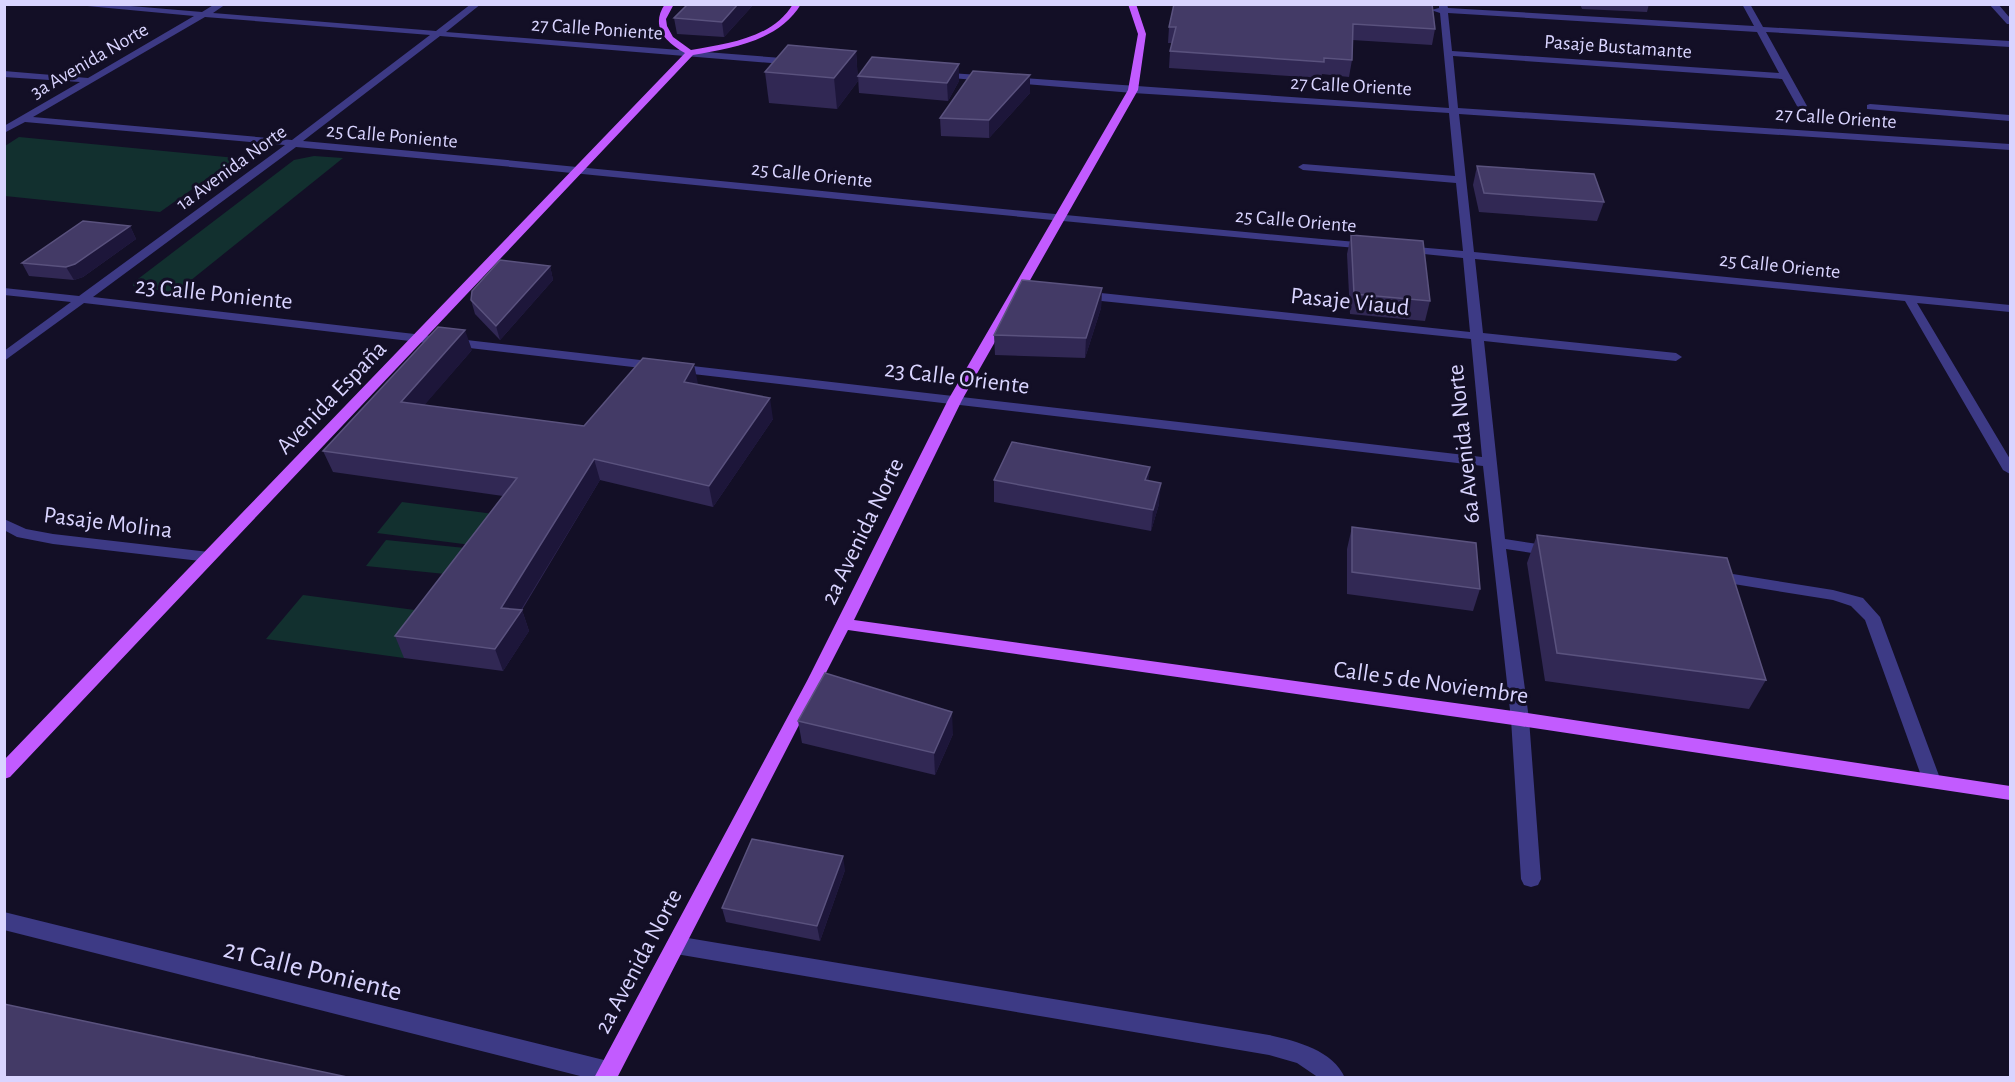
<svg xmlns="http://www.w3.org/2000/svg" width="2015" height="1082" font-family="'Alegreya Sans',sans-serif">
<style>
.green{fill:#12302f}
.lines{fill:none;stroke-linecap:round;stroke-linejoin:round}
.minor{fill:#3d3a85;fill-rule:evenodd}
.major{fill:#c25bff;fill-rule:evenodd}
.wall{fill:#312854}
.shaded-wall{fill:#1d163a}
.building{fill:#433a66;stroke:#5a527e;stroke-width:1.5}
.labels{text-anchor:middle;stroke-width:6;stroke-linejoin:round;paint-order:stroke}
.far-street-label{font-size:20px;fill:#d9d4ff;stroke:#130f26}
.street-label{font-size:24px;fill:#d9d4ff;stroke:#130f26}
.near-street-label{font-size:28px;fill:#d9d4ff;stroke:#130f26}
</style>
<rect width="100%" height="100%" fill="#130f26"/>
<g class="green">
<polygon points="19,137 236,158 160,212 5,196 5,146"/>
<polygon points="314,156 343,158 175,293 133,286 134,282 294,160"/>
<polygon points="402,502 509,516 487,547 377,533"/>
<polygon points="386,540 485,550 465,576 366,566"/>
<polygon points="303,595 437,613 404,658 266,639"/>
</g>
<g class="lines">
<g class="minor">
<path d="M 66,4 L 107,4 L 202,12 L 215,4 L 226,4 L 213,13 L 436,31 L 471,4 L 481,4 L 446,32 L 795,59 L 799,62 L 795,65 L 440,36 L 303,141 C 658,173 1013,212 1368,243 L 1374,246 L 1368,249 C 1010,218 654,179 296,147 L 93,297 L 1482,457 L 1471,339 L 1082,299 L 1076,295 L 1082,291 L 1470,332 L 1463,258 L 1404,252 L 1398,249 L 1404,246 L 1463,251 L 1456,183 L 1303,170 L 1298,167 L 1303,164 L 1455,176 L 1449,113 L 1133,93 L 939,77 L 934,74 L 936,72 L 1449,108 L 1440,13 L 1431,10 L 1439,8 L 1439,4 L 1447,4 L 1448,8 L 1754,26 L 1742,4 L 1750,4 L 1763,27 L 2010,41 L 2010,47 L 1766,32 L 1807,106 L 1802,109 L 1797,106 L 1782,79 L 1453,56 L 1458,108 L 2010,144 L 2010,150 L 1459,114 L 1474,252 L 2010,305 L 2010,312 L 1917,303 L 2010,459 L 2010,474 L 2003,470 L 1905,301 L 1475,259 L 1483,333 L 1676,353 L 1682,357 L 1676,361 L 1484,341 L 1505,539 L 1551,546 L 1559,551 L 1551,556 L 1506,549 L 1529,719 L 1541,879 L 1538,885 L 1531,887 L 1524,885 L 1521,879 L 1511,719 L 1483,466 L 84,303 L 4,361 L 4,351 L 71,302 L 4,295 L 4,288 L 79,296 L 285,145 L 25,122 L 4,133 L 4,126 L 80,82 L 4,77 L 4,71 L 88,78 L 194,16 ZM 1448,13 L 1757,32 L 1779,73 L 1452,51 ZM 205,17 L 430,35 L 292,140 L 33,117 Z"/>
<polygon points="1989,4 1998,4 2010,18 2010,24 2007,24"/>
<polygon points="1870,104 2010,115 2010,121 1867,109 1867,105"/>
<polygon points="4,519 26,529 53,534 209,552 217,557 209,562 53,544 17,537 4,530"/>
<polygon points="1714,571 1833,590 1863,598 1880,617 1941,781 1938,786 1932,788 1926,786 1923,781 1865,620 1851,606 1833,600 1709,580 1706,576 1709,572"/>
<polygon points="4,912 608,1061 616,1065 619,1072 617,1078 588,1078 4,930"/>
<path d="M 676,936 L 1269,1035 C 1296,1041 1333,1050 1345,1078 L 1319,1078 L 1297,1063 L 1269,1055 L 676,954 L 669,951 L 666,945 L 669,939 Z"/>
</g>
<g class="major">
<path d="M 665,4 L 674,4 L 666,19 L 667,26 L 673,37 L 691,50 C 727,44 773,38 793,4 L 801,4 C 779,41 732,48 693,55 L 10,777 L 4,779 L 4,760 L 685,53 C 665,42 650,26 665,4 Z"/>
<polygon points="1128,4 1136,4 1146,34 1138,90 962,400 854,620 1520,712 2010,786 2010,800 1520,726 848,630 617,1078 594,1078 808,679 948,400 1128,90 1138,34"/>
</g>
</g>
<g class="wall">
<polygon points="754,4 724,37 677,34 674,18"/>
<polygon points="1174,4 1435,29 1432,45 1352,40 1352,60 1349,77 1322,74 1321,78 1169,68 1170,51 1172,43 1168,43 1169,27"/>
<polygon points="1580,4 1649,4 1647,12 1582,9"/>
<polygon points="856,51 858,81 837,109 769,103 765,72"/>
<polygon points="959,64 959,81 948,101 859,93 858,76"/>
<polygon points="1030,75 1030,93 989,138 941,136 940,118"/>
<polygon points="1477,166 1604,202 1597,221 1479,212 1473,185"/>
<polygon points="130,226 136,239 83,277 74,280 29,276 22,263"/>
<polygon points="1351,235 1430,301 1425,321 1350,314 1347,254"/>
<polygon points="550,266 553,280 500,340 475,314 471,300"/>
<polygon points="1102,288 1101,308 1085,358 995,355 994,335"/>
<polygon points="472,350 424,405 584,426 698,384 773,419 713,507 600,480 522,610 529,631 503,671 404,658 395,636 503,496 333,472 323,451"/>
<polygon points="994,480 1148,481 1159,504 1151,531 994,502"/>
<polygon points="1352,527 1480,589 1473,611 1347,594 1347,549"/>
<polygon points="1537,535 1766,680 1749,709 1545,681 1527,563"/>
<polygon points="798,721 953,734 935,775 802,743"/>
<polygon points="845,870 820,941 726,922 722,908"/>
</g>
<g class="shaded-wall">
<polygon points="738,4 754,4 724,37 722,22"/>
<polygon points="856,51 858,81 837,109 834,78"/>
<polygon points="959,64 959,81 948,101 947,83"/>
<polygon points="1030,75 1030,93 989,138 989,120"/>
<polygon points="130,226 136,239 83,277 74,280 66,267"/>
<polygon points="550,266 553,280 500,340 496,326"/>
<polygon points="1102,288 1101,308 1085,358 1086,338"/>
<polygon points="465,330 472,350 409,423 401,402"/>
<polygon points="694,364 698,384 684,382"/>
<polygon points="770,398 773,419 713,507 709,486"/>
<polygon points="594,459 600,480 519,613 522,610 529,631 503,671 495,649 501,608"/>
<polygon points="1150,467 1148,488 1145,480"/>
<polygon points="1161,483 1159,504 1151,531 1153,510"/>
<polygon points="952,712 953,734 935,775 934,753"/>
<polygon points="843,856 845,870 820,941 817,926"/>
</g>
<g class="building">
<polygon points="688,4 738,4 722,22 674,18"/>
<polygon points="1174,4 1432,4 1435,29 1353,24 1352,60 1324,58 1324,62 1170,51 1176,27 1169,27"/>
<polygon points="788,45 856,51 834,78 765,72"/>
<polygon points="872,57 959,64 947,83 858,76"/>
<polygon points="973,71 1030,75 989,120 940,118"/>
<polygon points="1477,166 1594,174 1604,202 1484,193"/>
<polygon points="83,221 130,226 75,264 66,267 22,263"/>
<polygon points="1351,235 1423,241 1430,301 1354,294"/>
<polygon points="500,260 550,266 496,326 471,300 472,291"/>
<polygon points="1022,280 1102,288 1086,338 994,335"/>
<polygon points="438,327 465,330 401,402 584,426 643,358 694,364 684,382 770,398 709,486 594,459 501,608 522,610 495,649 395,636 517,478 323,451"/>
<polygon points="1012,442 1150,467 1145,480 1161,483 1153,510 994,480"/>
<polygon points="1352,527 1476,543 1480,589 1352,572"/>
<polygon points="1537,535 1727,558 1766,680 1557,653"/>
<polygon points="825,673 952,712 934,753 798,721"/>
<polygon points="752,839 843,856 817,926 722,908"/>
<polygon points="4,1004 347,1077 4,1077"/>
</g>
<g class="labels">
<g class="far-street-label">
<text transform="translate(597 28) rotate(4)" y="7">27 Calle Poniente</text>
<text transform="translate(1618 46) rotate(4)" y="7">Pasaje Bustamante</text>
<text transform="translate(89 60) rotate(-30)" y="7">3a Avenida Norte</text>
<text transform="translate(1351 85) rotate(3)" y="7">27 Calle Oriente</text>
<text transform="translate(1836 117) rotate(4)" y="7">27 Calle Oriente</text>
<text transform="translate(392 135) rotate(5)" y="7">25 Calle Poniente</text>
<text transform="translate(231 167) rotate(-36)" y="7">1a Avenida Norte</text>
<text transform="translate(812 174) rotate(6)" y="7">25 Calle Oriente</text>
<text transform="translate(1296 220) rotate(5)" y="7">25 Calle Oriente</text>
<text transform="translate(1780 265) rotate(6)" y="7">25 Calle Oriente</text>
</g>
<g class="street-label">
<text transform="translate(214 293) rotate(6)" y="8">23 Calle Poniente</text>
<text transform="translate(1350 301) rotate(6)" y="8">Pasaje Viaud</text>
<text transform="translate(957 377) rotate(7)" y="8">23 Calle Oriente</text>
<text transform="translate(331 397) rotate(-46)" y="8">Avenida España</text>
<text transform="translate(1463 444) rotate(-96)" y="8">6a Avenida Norte</text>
<text transform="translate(108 522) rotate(7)" y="8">Pasaje Molina</text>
<text transform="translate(862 531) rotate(-64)" y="8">2a Avenida Norte</text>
<text transform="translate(1431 682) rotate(8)" y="8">Calle 5 de Noviembre</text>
<text transform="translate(638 961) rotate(-62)" y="8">2a Avenida Norte</text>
</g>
<g class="near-street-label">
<text transform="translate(313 969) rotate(14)" y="10">21 Calle Poniente</text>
</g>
</g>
<rect width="2015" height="1082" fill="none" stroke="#d9d4ff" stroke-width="12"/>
</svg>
